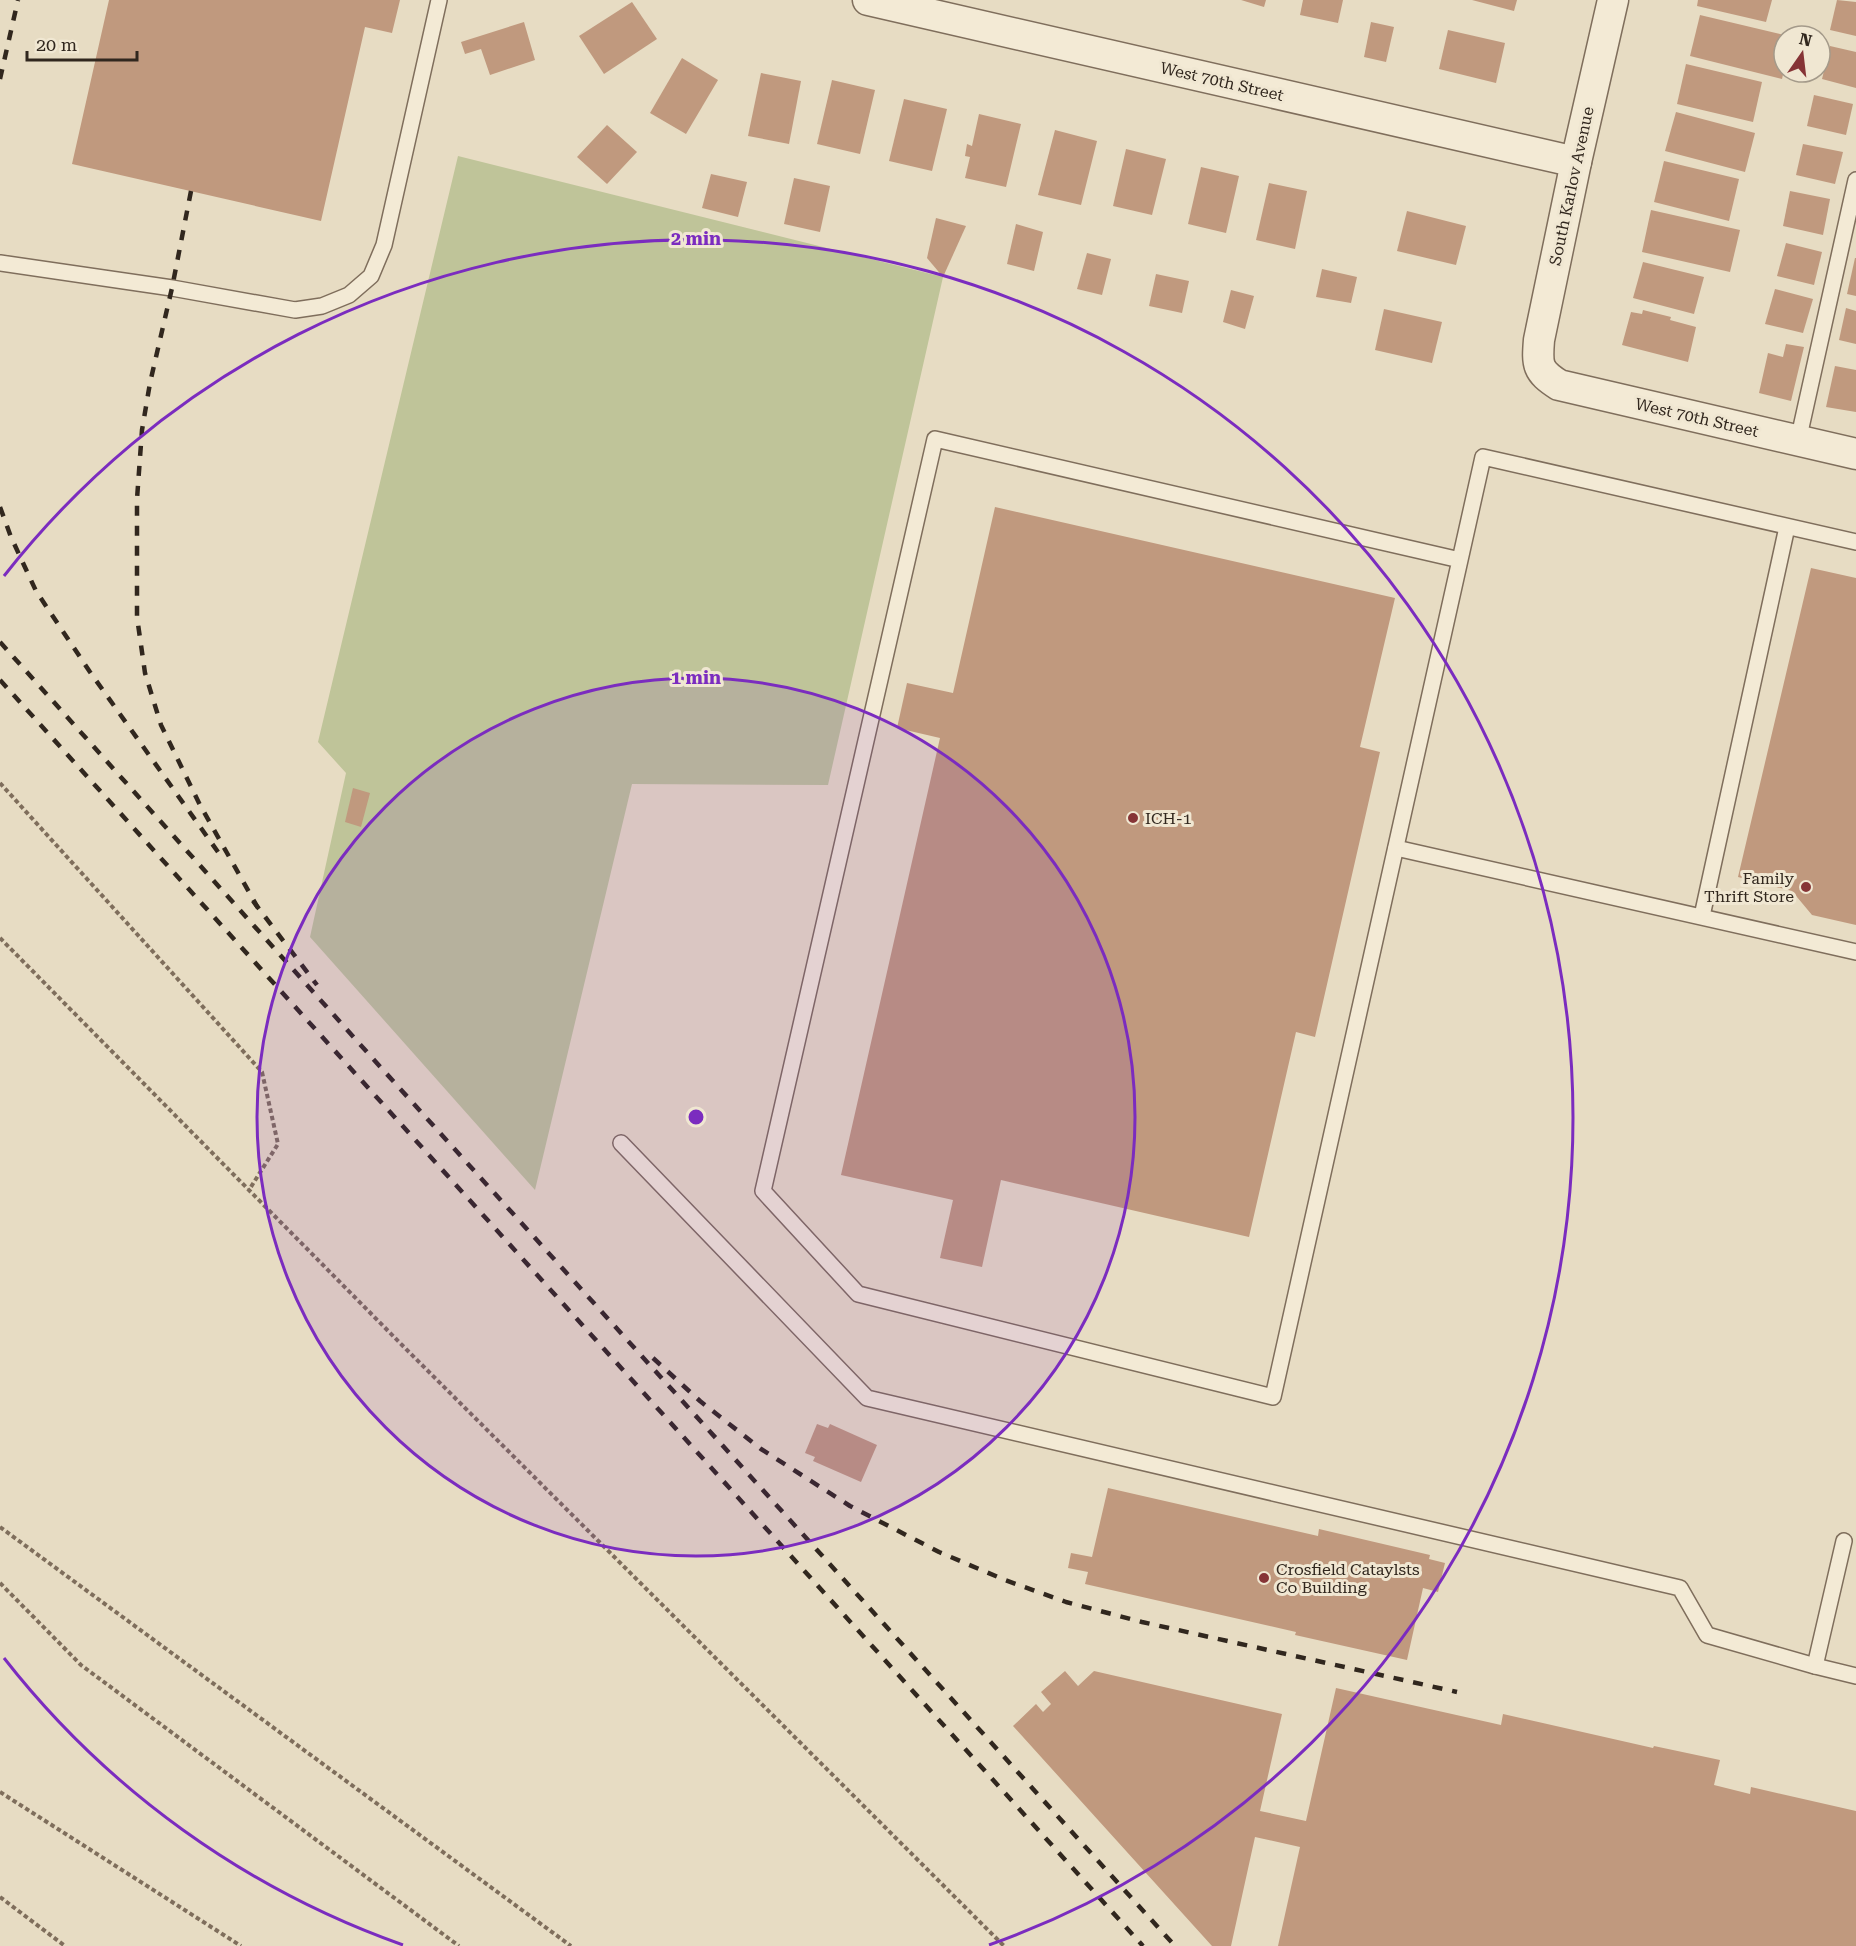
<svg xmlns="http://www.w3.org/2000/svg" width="1856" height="1946" font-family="'Roboto Serif',serif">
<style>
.green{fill:#bfc499}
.building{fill:#c0997e}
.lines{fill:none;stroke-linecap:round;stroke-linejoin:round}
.lane-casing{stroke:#7f6e5c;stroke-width:18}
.street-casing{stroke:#7f6e5c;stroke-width:33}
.path{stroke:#7f6e5c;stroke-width:4;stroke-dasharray:4.5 3;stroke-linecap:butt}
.lane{stroke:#f3ead5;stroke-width:15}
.street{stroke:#f3ead5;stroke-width:30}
.rail{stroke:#31271e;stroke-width:4.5;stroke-dasharray:10 10;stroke-linecap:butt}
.ring{fill:none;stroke:#7b2cbf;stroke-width:3}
.poi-dot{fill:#863436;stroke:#f0e7d2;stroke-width:2}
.labels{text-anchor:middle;stroke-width:6;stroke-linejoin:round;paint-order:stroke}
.street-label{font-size:16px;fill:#31271e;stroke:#f0e7d2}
.poi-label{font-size:16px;fill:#31271e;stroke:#f0e7d2;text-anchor:start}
.centre{fill:#7b2cbf;stroke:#f0e7d2;stroke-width:3}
.ring-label{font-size:18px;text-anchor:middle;font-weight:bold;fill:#7b2cbf;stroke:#f0e7d2;stroke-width:6;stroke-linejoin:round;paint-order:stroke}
</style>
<rect width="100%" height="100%" fill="#e7dcc3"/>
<polygon class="green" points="458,156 943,277 828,785 632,784 535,1190 310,937 346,773 318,742"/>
<g class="building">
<polygon points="109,0 400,0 392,33 365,27 321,221 72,164"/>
<polygon points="1241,0 1266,0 1264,7"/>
<polygon points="1303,0 1343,0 1338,23 1300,15"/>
<polygon points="1472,0 1517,0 1514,11"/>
<polygon points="1698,0 1772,0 1766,22 1697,6"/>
<polygon points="1837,0 1856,2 1856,36 1830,30"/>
<polygon points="632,2 657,39 604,74 579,36"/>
<polygon points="1700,15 1784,35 1784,70 1782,79 1690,56"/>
<polygon points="524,22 535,60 490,75 481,49 465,54 461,42"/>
<polygon points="1371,22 1394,27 1386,62 1364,57"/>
<polygon points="1448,30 1505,43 1496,83 1439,69"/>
<polygon points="1830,46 1856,52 1856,88 1822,79"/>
<polygon points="682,58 718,80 686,134 650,113"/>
<polygon points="1686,64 1762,82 1753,122 1677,104"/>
<polygon points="761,73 801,81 789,144 748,136"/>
<polygon points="832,80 875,90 860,154 817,144"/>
<polygon points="1814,95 1853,104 1846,135 1807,126"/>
<polygon points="904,99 947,109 932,171 889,161"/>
<polygon points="1676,112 1755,133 1745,172 1665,151"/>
<polygon points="979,114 1021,124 1006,187 965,178 970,157 965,156 967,144 972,146"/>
<polygon points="607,125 637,152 607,184 577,157"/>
<polygon points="1055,130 1097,141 1081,205 1038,195"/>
<polygon points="1803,144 1843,152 1835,184 1796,175"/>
<polygon points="1126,149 1166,159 1152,215 1113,206"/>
<polygon points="1664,161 1739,179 1729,221 1654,202"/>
<polygon points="1201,167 1239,176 1226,233 1188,224"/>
<polygon points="711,174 747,182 738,217 702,208"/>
<polygon points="794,178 830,186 820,232 784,224"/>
<polygon points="1269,183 1307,191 1295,249 1256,240"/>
<polygon points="1790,191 1830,199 1823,235 1783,226"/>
<polygon points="1651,210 1740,230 1730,272 1642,252"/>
<polygon points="1407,211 1466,226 1456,265 1397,251"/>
<polygon points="936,218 966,226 943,277 927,258"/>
<polygon points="1016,224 1043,232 1034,271 1007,264"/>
<polygon points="1786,243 1822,252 1814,285 1777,276"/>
<polygon points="1087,253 1111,259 1102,295 1077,289"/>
<polygon points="1855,258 1856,258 1856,296 1847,294"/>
<polygon points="1643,262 1704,277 1694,314 1633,298"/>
<polygon points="1322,269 1357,277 1351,303 1316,297"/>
<polygon points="1156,274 1189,281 1182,313 1149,306"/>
<polygon points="1775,289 1813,299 1803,333 1765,324"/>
<polygon points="1231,290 1254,296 1245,329 1223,322"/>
<polygon points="1846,308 1856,311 1856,344 1839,340"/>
<polygon points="1384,309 1442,322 1432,363 1375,350"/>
<polygon points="1643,310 1671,317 1670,320 1696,327 1688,362 1622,345 1631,312 1642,314"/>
<polygon points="1786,344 1804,347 1791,401 1759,393 1768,353 1783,357"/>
<polygon points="1835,366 1856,370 1856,412 1826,407"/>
<polygon points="995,507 1395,598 1360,747 1380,752 1315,1037 1296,1032 1249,1237 1001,1180 982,1267 940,1258 953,1200 841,1175 940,738 897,728 907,683 953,693"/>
<polygon points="1811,568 1856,578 1856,925 1812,915 1792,891 1738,877"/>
<polygon points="353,788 370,793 361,827 345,822"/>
<polygon points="817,1424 828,1428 830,1424 877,1445 861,1482 813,1461 815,1457 805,1453"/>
<polygon points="1108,1488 1318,1536 1319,1529 1430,1555 1429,1559 1445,1563 1438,1592 1423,1588 1407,1660 1295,1635 1296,1632 1085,1584 1088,1572 1068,1568 1071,1553 1092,1557"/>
<polygon points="1065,1671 1078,1686 1094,1671 1282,1714 1260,1811 1306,1821 1336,1688 1501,1725 1503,1714 1653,1748 1654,1746 1720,1760 1714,1785 1750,1794 1751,1787 1856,1811 1856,1946 1278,1946 1300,1847 1255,1837 1231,1946 1212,1946 1013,1726 1036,1704 1043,1712 1051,1704 1041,1692"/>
</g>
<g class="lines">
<g class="lane-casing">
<g id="lane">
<polyline points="0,263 172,288 295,310 322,306 349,295 371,276 384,245 439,0"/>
<polyline points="1798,441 1856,180"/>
<polyline points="1460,560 935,439 763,1191 858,1294 1273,1397 1483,457 1856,542"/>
<polyline points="1396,848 1856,952"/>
<polyline points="1702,916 1787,527"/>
<polyline points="621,1143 867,1398 1680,1588 1707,1635 1815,1666"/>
<polyline points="1844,1541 1815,1666 1856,1676"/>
</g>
</g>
<g class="street-casing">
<g id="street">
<polyline points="868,0 1576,162"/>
<path d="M 1613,0 L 1576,162 L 1539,340 C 1537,365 1537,371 1559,385 L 1856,454"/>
</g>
</g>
<g class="path">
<polyline points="0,783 262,1072 278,1144 249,1190"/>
<polyline points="0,938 402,1345 1004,1946"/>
<polyline points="0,1527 571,1946"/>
<polyline points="0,1583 81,1665 459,1946"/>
<polyline points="0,1792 241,1946"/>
<polyline points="0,1897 65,1946"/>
</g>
<use href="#lane" class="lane"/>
<use href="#street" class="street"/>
<g class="rail">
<polyline points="0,79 18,0"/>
<polyline points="191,191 172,288 150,383 142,430 137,499 137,617 145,673 161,725 200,805 258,908"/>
<polyline points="0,507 11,537 36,591 90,672 218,852"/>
<polyline points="0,642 375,1061 1175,1946"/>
<polyline points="0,680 1143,1946"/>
<polyline points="253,901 317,985"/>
<polyline points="653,1358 700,1401 761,1449 850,1506 939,1552 1005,1580 1066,1602 1142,1622 1457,1692"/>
</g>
</g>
<circle cx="696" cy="1117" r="439" fill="#7b2cbf" fill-opacity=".12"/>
<g class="ring">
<circle cx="696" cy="1117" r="439"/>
<path d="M403 1945A878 878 0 0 1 4 1658M4 576A878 878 0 1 1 989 1945"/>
</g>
<g class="poi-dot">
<circle cx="1133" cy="818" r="6"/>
<circle cx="1806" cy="887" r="6"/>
<circle cx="1264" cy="1578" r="6"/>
</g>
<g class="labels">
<g class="street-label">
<text transform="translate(1222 81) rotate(13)" y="6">West 70th Street</text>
<text transform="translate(1571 186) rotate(-78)" y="6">South Karlov Avenue</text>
<text transform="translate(1697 417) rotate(13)" y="6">West 70th Street</text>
</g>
<g class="poi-label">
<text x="1145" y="824">ICH-1</text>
<text x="1794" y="884" text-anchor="end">Family<tspan x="1794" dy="18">Thrift Store</tspan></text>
<text x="1276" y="1575">Crosfield Cataylsts<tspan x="1276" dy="18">Co Building</tspan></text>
</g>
</g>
<circle cx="696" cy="1117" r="9" class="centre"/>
<g class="ring-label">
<text x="696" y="245">2 min</text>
<text x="696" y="684">1 min</text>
</g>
<g transform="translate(1802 54) rotate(14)"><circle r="28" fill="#f0e7d2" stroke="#a49a8a" stroke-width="1.5"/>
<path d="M0-4.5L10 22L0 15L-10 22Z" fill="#863436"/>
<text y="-9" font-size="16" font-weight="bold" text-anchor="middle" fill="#31271e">N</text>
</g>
<path d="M27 51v9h110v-9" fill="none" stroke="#31271e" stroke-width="3"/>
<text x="36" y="51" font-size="18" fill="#31271e" stroke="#f0e7d2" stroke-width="4.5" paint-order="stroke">20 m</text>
</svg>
